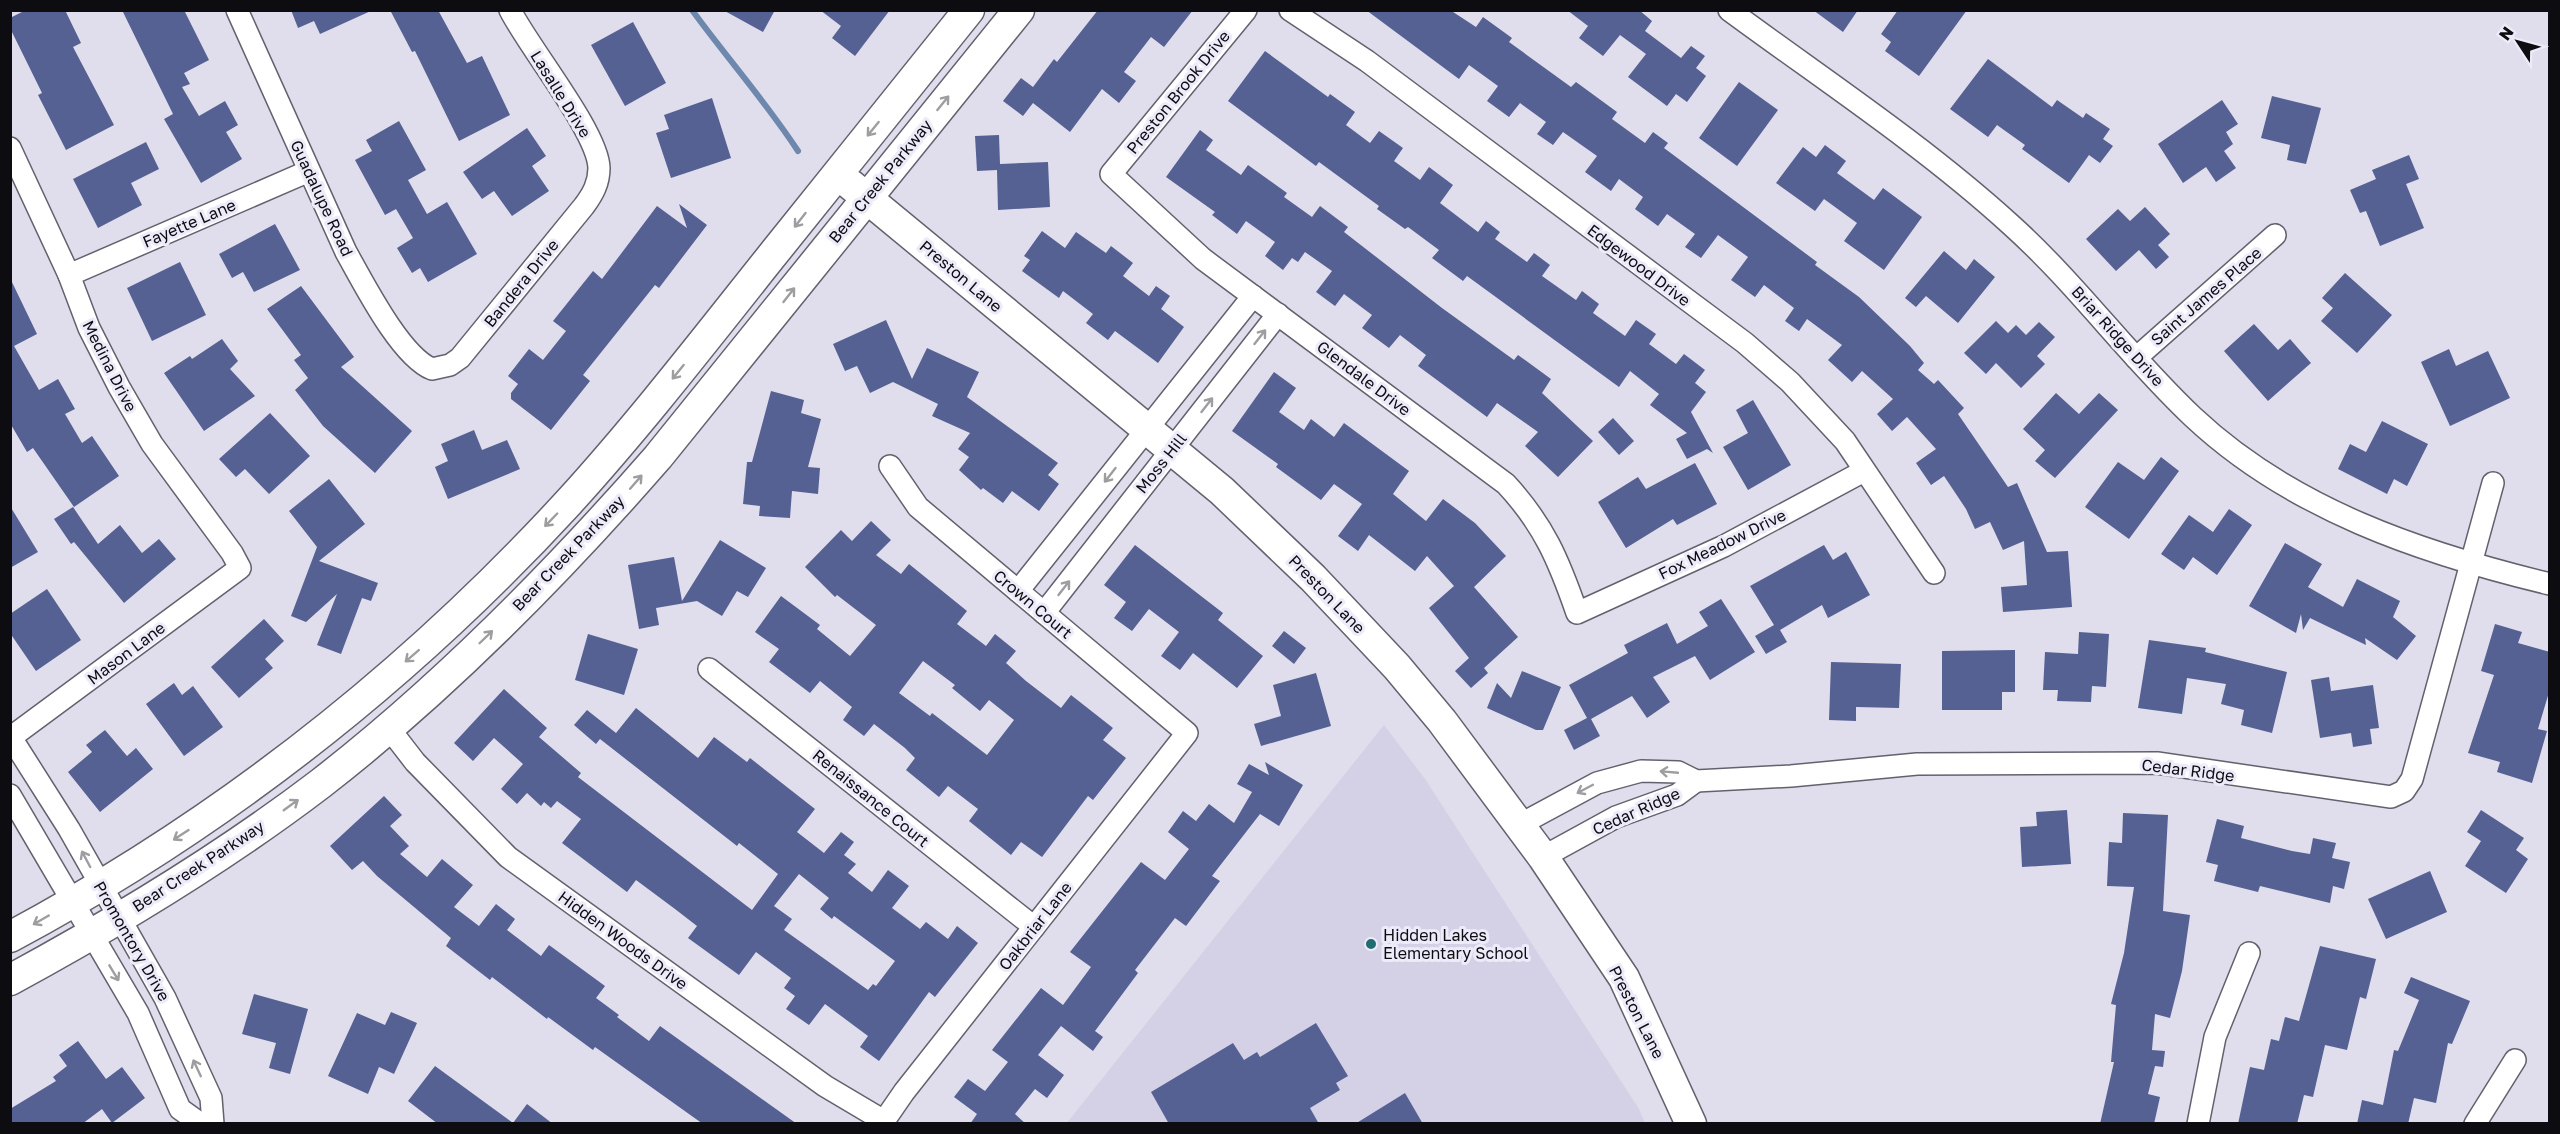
<svg xmlns="http://www.w3.org/2000/svg" width="2560" height="1134" font-family="'Golos Text',sans-serif">
<style>
.built{fill:#d4d1e6}
.lines{fill:none;stroke-linecap:round;stroke-linejoin:round}
.stream{stroke:#6d88ac;stroke-width:6}
.building{fill:#556093;fill-rule:evenodd}
.street-casing{stroke:#63616d;stroke-width:24}
.secondary-casing{stroke:#63616d;stroke-width:33}
.street{stroke:#fff;stroke-width:21}
.secondary{stroke:#fff;stroke-width:30}
.oneway{stroke:#9e9ea0}
.poi-dot{fill:#206c6f;stroke:#edebf9;stroke-width:2}
.labels{text-anchor:middle;stroke-width:6;stroke-linejoin:round;paint-order:stroke}
.street-label{font-size:16px;fill:#0d0c11;stroke:#edebf9}
.poi-label{font-size:16px;fill:#0d0c11;stroke:#edebf9;text-anchor:start}
</style>
<rect width="100%" height="100%" fill="#e0deec"/>
<polygon class="built" points="1384,725 1425,779 1639,1109 1645,1123 1066,1124"/>
<g class="lines">
<path class="stream" d="M 692,10 C 727,58 766,102 798,151"/>
</g>
<g class="building">
<polygon points="26,10 65,10 81,43 73,47 114,125 66,150 38,95 42,93 10,28 10,18"/>
<polygon points="122,10 184,10 209,60 184,73 190,84 182,87 199,116 225,101 238,125 226,132 242,159 201,183 164,119 173,114"/>
<polygon points="291,10 373,10 320,34 314,21 298,28"/>
<polygon points="390,10 438,10 467,63 482,56 510,115 459,141 415,51 412,52"/>
<polygon points="723,10 775,10 763,32"/>
<polygon points="820,10 890,10 855,56 832,38 841,26"/>
<polygon points="1098,10 1193,10 1164,47 1151,37 1124,72 1136,81 1119,103 1102,89 1070,132 1033,103 1023,116 1003,101 1021,78 1033,87 1054,59 1057,62"/>
<polygon points="1366,10 1450,10 1476,27 1483,17 1512,38 1509,42 1571,87 1576,82 1617,112 1612,119 1645,143 1653,132 1668,143 1664,148 1817,262 1815,265 1859,297 1910,346 1924,363 1918,370 1934,384 1938,380 1964,408 1958,414 2008,487 2017,483 2047,552 2068,551 2072,607 2003,612 2001,587 2027,585 2024,541 2003,550 1990,522 1975,529 1966,509 1944,476 1931,485 1916,463 1936,449 1907,417 1892,431 1877,414 1893,399 1862,371 1852,382 1828,360 1842,345 1807,319 1799,331 1785,321 1794,308 1764,285 1755,297 1731,280 1748,257 1718,235 1701,258 1685,247 1695,234 1667,214 1658,226 1635,209 1643,197 1619,179 1611,191 1585,172 1597,156 1563,132 1553,145 1537,134 1546,122 1520,103 1509,117 1487,101 1498,86 1469,65 1459,79"/>
<polygon points="1567,10 1639,10 1652,21 1645,31 1681,58 1691,46 1705,56 1696,68 1706,76 1687,102 1676,94 1667,106 1628,77 1646,54 1620,35 1603,56 1579,38 1588,26"/>
<polygon points="1813,10 1858,10 1843,32"/>
<polygon points="1898,10 1967,10 1919,76 1885,51 1891,42 1881,34"/>
<polygon points="633,22 666,83 625,106 591,45"/>
<polygon points="1265,51 1328,97 1330,94 1355,112 1346,125 1370,143 1379,131 1403,148 1394,161 1420,180 1429,167 1453,185 1440,203 1478,232 1486,221 1500,232 1495,239 1527,262 1534,253 1550,265 1542,276 1576,300 1582,291 1599,304 1593,313 1625,336 1636,320 1656,334 1649,344 1676,364 1684,354 1705,370 1695,383 1706,392 1691,412 1713,453 1707,449 1687,459 1676,439 1687,433 1650,405 1659,394 1630,371 1619,387 1467,276 1463,281 1432,258 1439,250 1408,227 1405,229 1377,209 1379,206 1319,162 1316,166 1228,101"/>
<polygon points="1988,59 2052,107 2057,100 2083,118 2086,113 2110,129 2103,139 2113,146 2100,163 2089,155 2069,183 2022,149 2025,145 1997,125 1988,137 1950,109"/>
<polygon points="1739,82 1778,110 1737,166 1699,138"/>
<polygon points="2272,96 2321,108 2306,164 2287,160 2290,145 2261,138"/>
<polygon points="712,98 731,158 671,178 656,133 669,129 664,115"/>
<polygon points="2222,100 2238,124 2226,132 2233,144 2224,151 2236,168 2216,182 2206,167 2183,183 2158,144"/>
<polygon points="399,121 426,170 408,180 427,214 447,202 477,254 428,282 420,268 412,273 397,248 413,238 396,209 385,215 355,160 372,151 366,140"/>
<polygon points="527,128 546,156 532,166 549,191 512,216 494,191 482,199 463,172"/>
<polygon points="1200,130 1213,140 1206,150 1241,175 1248,165 1287,193 1284,197 1312,217 1320,206 1348,227 1344,232 1442,308 1514,360 1518,355 1551,379 1542,393 1593,441 1558,477 1525,446 1538,432 1497,403 1487,417 1418,366 1426,355 1400,335 1389,348 1362,328 1372,315 1344,294 1335,306 1316,292 1332,271 1305,252 1298,262 1292,258 1283,270 1265,256 1275,242 1246,221 1237,234 1212,215 1215,212 1166,177"/>
<polygon points="999,135 1000,164 1048,162 1050,207 998,210 997,170 977,171 975,136"/>
<polygon points="146,142 159,169 131,183 142,205 98,228 73,179"/>
<polygon points="1825,145 1846,161 1837,173 1874,200 1883,188 1922,217 1884,270 1844,241 1857,223 1824,199 1815,211 1776,183 1803,147 1816,157"/>
<polygon points="2409,155 2419,179 2406,184 2424,228 2380,246 2366,211 2360,213 2350,190 2376,179 2372,170"/>
<polygon points="679,204 707,225 659,288 655,285 583,375 590,381 551,430 511,399 511,393 518,384 508,376 529,349 543,360 566,331 553,321 593,271 602,279 657,206 687,228"/>
<polygon points="2145,207 2170,234 2158,245 2169,257 2156,269 2139,250 2116,271 2086,239 2118,209 2130,221"/>
<polygon points="275,224 300,270 254,292 243,272 232,278 219,254"/>
<polygon points="1042,231 1065,248 1076,232 1106,253 1111,246 1133,263 1123,276 1149,296 1156,286 1170,296 1161,309 1184,327 1158,363 1115,331 1108,340 1086,323 1093,314 1063,291 1059,298 1022,271 1030,260 1024,256"/>
<polygon points="1944,251 1966,270 1974,259 1995,277 1958,323 1926,296 1916,307 1905,298"/>
<polygon points="180,262 206,315 152,341 127,288"/>
<polygon points="2345,273 2392,315 2357,353 2321,321 2333,308 2322,298"/>
<polygon points="10,278 37,334 14,346 39,390 58,379 75,409 65,414 82,443 92,436 119,476 74,507 33,448 27,452 10,423"/>
<polygon points="301,286 354,357 341,367 412,431 375,473 323,426 295,390 308,378 294,360 301,355 267,309"/>
<polygon points="886,320 912,379 927,348 979,372 967,397 1058,463 1048,475 1059,484 1039,511 1012,491 1003,503 983,488 981,490 959,470 969,457 958,449 970,433 932,416 938,404 893,382 870,393 857,366 845,371 833,344"/>
<polygon points="1996,321 2008,333 2016,325 2026,335 2039,322 2055,337 2037,356 2045,364 2021,388 1996,363 1986,374 1964,353"/>
<polygon points="2254,324 2278,350 2290,339 2311,363 2268,401 2224,351"/>
<polygon points="222,339 238,361 230,369 255,396 204,431 164,373 190,356 192,359"/>
<polygon points="2449,349 2456,366 2488,351 2510,398 2450,426 2421,362"/>
<polygon points="1274,372 1296,388 1279,412 1304,430 1311,419 1334,437 1344,423 1409,471 1393,494 1426,521 1443,499 1475,523 1506,556 1474,587 1518,637 1484,668 1488,673 1471,688 1455,671 1469,658 1429,608 1454,586 1427,556 1415,571 1369,535 1358,551 1338,536 1362,504 1334,484 1321,500 1276,467 1278,464 1232,431"/>
<polygon points="771,391 804,400 801,413 821,419 808,467 820,468 818,494 792,491 790,518 759,516 760,506 743,504 747,462 752,462"/>
<polygon points="2056,393 2079,414 2099,393 2118,410 2055,478 2035,461 2045,450 2023,429"/>
<polygon points="1753,400 1791,465 1748,490 1723,447 1748,433 1736,410"/>
<polygon points="270,413 310,456 269,494 245,469 236,477 219,459"/>
<polygon points="1613,418 1634,441 1619,455 1598,432"/>
<polygon points="2382,421 2428,444 2407,486 2394,479 2387,494 2338,469 2350,444 2366,452"/>
<polygon points="474,430 482,450 507,440 520,469 448,499 435,467 448,461 441,444"/>
<polygon points="2161,457 2179,471 2129,539 2085,507 2118,462 2144,480"/>
<polygon points="1695,463 1717,504 1677,525 1673,519 1626,548 1598,502 1638,477 1646,489"/>
<polygon points="329,479 365,524 319,561 378,583 371,601 362,598 341,654 317,645 337,594 306,622 291,616 317,547 289,511"/>
<polygon points="10,506 38,552 10,568"/>
<polygon points="73,507 98,544 120,525 142,553 159,539 176,559 124,603 74,542 71,544 54,519"/>
<polygon points="2229,509 2252,525 2217,575 2193,557 2184,570 2161,554 2189,515 2213,532"/>
<path d="M 871,521 L 891,540 L 876,555 L 901,574 L 909,564 L 967,611 L 957,624 L 986,646 L 995,634 L 1016,651 L 1006,663 L 1026,681 L 1061,708 L 1071,695 L 1113,728 L 1103,740 L 1126,758 L 1093,800 L 1088,796 L 1042,857 L 1021,842 L 1011,855 L 969,821 L 978,809 L 948,786 L 939,797 L 906,770 L 915,758 L 905,748 L 874,724 L 864,736 L 843,720 L 852,707 L 820,681 L 810,693 L 769,662 L 779,649 L 755,632 L 781,596 L 820,625 L 817,629 L 850,656 L 876,625 L 837,595 L 835,597 L 805,567 L 841,530 L 852,541 ZM 923,661 L 955,685 L 952,688 L 980,711 L 989,700 L 1014,720 L 987,755 L 932,713 L 930,716 L 899,693 Z"/>
<polygon points="720,540 766,568 748,597 737,591 722,616 697,601 656,608 659,625 639,629 628,565 674,557 682,601"/>
<polygon points="2285,543 2322,564 2308,587 2343,607 2357,579 2400,601 2393,617 2416,636 2397,660 2365,638 2366,645 2310,618 2303,630 2301,614 2296,633 2249,606"/>
<polygon points="1135,545 1223,613 1218,620 1263,656 1237,688 1193,653 1180,670 1161,656 1179,632 1149,609 1132,631 1114,618 1126,602 1104,585"/>
<polygon points="1824,545 1833,560 1846,552 1870,595 1828,618 1822,605 1780,630 1787,642 1766,654 1755,636 1774,625 1750,586"/>
<polygon points="47,589 81,640 36,671 10,633 10,614"/>
<polygon points="1721,599 1755,652 1710,680 1695,656 1653,677 1670,702 1647,718 1632,696 1591,719 1600,736 1574,750 1564,730 1587,718 1569,685 1628,653 1624,645 1667,623 1677,644 1708,626 1699,612"/>
<polygon points="264,619 284,641 265,659 273,668 239,698 211,667"/>
<polygon points="2495,624 2522,632 2518,643 2550,652 2550,689 2538,729 2547,731 2532,783 2497,772 2500,762 2468,753 2494,675 2481,671"/>
<polygon points="1284,631 1306,648 1294,664 1272,646"/>
<polygon points="2079,632 2109,634 2106,687 2092,686 2091,702 2057,701 2058,690 2043,690 2045,652 2078,654"/>
<polygon points="588,634 638,649 624,695 575,680"/>
<polygon points="2149,640 2206,648 2205,652 2287,672 2272,733 2241,725 2244,710 2221,704 2226,684 2187,678 2182,714 2138,708"/>
<polygon points="2015,650 2015,692 2002,692 2002,710 1942,710 1942,651"/>
<polygon points="1831,662 1901,664 1899,708 1856,707 1856,721 1829,720"/>
<polygon points="1522,671 1561,687 1543,730 1536,730 1487,708 1497,683 1511,698"/>
<polygon points="1316,673 1331,726 1261,746 1254,724 1281,716 1273,685"/>
<polygon points="2329,677 2331,691 2373,685 2379,728 2370,729 2372,744 2353,747 2351,733 2320,738 2311,680"/>
<polygon points="174,683 182,695 193,686 223,727 184,756 146,704"/>
<path d="M 504,689 L 547,728 L 539,737 L 581,773 L 578,777 L 752,910 L 778,874 L 739,843 L 737,846 L 600,739 L 596,744 L 574,725 L 587,710 L 616,733 L 636,708 L 698,758 L 714,737 L 747,762 L 750,758 L 815,809 L 797,832 L 824,853 L 841,832 L 854,842 L 844,855 L 856,864 L 848,873 L 872,892 L 888,870 L 909,886 L 892,908 L 920,929 L 926,922 L 948,939 L 957,926 L 978,943 L 935,997 L 929,992 L 879,1061 L 860,1047 L 868,1036 L 825,1004 L 809,1025 L 786,1009 L 795,996 L 784,988 L 791,978 L 756,952 L 739,975 L 688,938 L 697,926 L 675,909 L 636,880 L 627,892 L 562,843 L 581,819 L 557,801 L 551,808 L 544,802 L 541,806 L 527,793 L 517,804 L 501,789 L 523,764 L 494,738 L 473,761 L 454,743 ZM 799,874 L 829,898 L 820,909 L 832,919 L 834,916 L 895,961 L 876,986 L 873,984 L 868,990 L 784,930 L 792,919 L 774,906 Z"/>
<polygon points="105,730 127,756 136,748 153,769 100,812 68,772 92,752 86,745"/>
<polygon points="1265,762 1303,785 1279,826 1260,814 1212,876 1220,881 1186,926 1175,918 1135,970 1138,973 1095,1031 1103,1037 1093,1051 1061,1026 1038,1055 1064,1075 1047,1098 1035,1089 1015,1114 1026,1124 970,1124 977,1114 954,1097 968,1079 985,1091 1008,1062 992,1050 1041,988 1063,1005 1091,967 1070,952 1141,862 1165,880 1189,849 1168,832 1183,811 1196,821 1209,804 1234,823 1252,792 1237,784 1249,764 1269,775"/>
<polygon points="384,796 402,815 390,826 409,846 400,854 427,877 442,859 473,885 454,907 479,926 496,904 515,919 507,930 541,956 549,945 605,986 596,998 619,1015 617,1017 649,1041 660,1026 797,1124 703,1124 595,1047 593,1050 548,1017 547,1019 492,977 490,980 446,946 451,938 377,876 363,861 352,870 330,846"/>
<polygon points="2067,810 2071,864 2022,867 2020,827 2037,826 2036,812"/>
<polygon points="2481,810 2524,838 2516,850 2528,859 2506,893 2465,866 2481,841 2467,832"/>
<polygon points="2123,813 2168,815 2163,911 2190,915 2182,971 2170,1018 2155,1014 2152,1050 2165,1051 2163,1067 2155,1066 2148,1094 2160,1097 2154,1124 2100,1124 2114,1062 2111,1062 2116,1005 2111,1004 2124,953 2134,887 2107,886 2109,842 2122,843"/>
<polygon points="2217,819 2244,826 2241,838 2292,851 2310,854 2313,838 2336,843 2332,858 2350,862 2344,889 2333,886 2330,903 2260,886 2258,892 2214,881 2218,865 2206,862"/>
<polygon points="2430,871 2447,912 2386,939 2368,899"/>
<polygon points="2320,946 2376,959 2366,999 2360,997 2347,1050 2325,1045 2313,1097 2304,1095 2297,1124 2238,1124 2250,1067 2264,1070 2271,1039 2279,1041 2285,1017 2299,1021"/>
<polygon points="2411,977 2470,1001 2452,1044 2448,1043 2436,1103 2414,1098 2408,1124 2357,1124 2362,1100 2383,1105 2394,1050 2398,1051 2419,1000 2404,993"/>
<polygon points="254,994 308,1009 290,1074 269,1068 276,1043 242,1034"/>
<polygon points="391,1012 417,1023 394,1074 379,1067 368,1094 328,1076 357,1013 385,1025"/>
<polygon points="1316,1023 1348,1076 1336,1083 1340,1090 1310,1108 1319,1124 1169,1124 1151,1092 1233,1043 1244,1060 1257,1052 1260,1057"/>
<polygon points="78,1041 106,1079 122,1067 145,1098 112,1123 102,1109 82,1124 10,1124 10,1109 56,1081 53,1077 67,1066 59,1055"/>
<polygon points="435,1066 513,1123 527,1104 553,1124 438,1124 408,1101"/>
<polygon points="1405,1093 1423,1124 1355,1124"/>
</g>
<g class="lines">
<g class="street-casing">
<g id="street">
<path d="M 237,10 L 346,252 C 363,282 400,356 432,369 L 450,365 L 460,358 L 584,206 C 593,194 599,183 599,168 C 598,132 529,48 510,10"/>
<path d="M 1246,10 L 1111,174 L 1203,259 L 1506,484 C 1544,525 1559,561 1577,613 L 1724,546 L 1864,471"/>
<polyline points="1290,10 1367,61 1745,343 1790,382 1845,441 1934,573"/>
<path d="M 1729,10 C 1824,80 1923,145 2010,224 C 2076,283 2128,356 2193,417 C 2291,509 2421,553 2550,584"/>
<polyline points="10,148 69,275 89,328 119,387 152,444 232,553 240,568 10,738"/>
<polyline points="69,275 309,171"/>
<polyline points="2136,358 2275,235"/>
<polyline points="1018,591 1253,296"/>
<polyline points="1044,613 1278,314"/>
<polyline points="709,669 1034,927"/>
<polyline points="388,727 415,762 508,857 825,1086 884,1121 904,1092 1187,733 918,507 890,466"/>
<polyline points="10,736 69,829 165,998 211,1098 213,1124"/>
<polyline points="10,795 138,1013 180,1109 201,1124"/>
<polyline points="1519,825 1597,783 1641,771 1678,772 1696,781 1791,776 1917,764 2157,763 2391,797 2404,791 2412,779 2493,483"/>
<polyline points="1543,857 1616,817 1677,795 1696,781"/>
<polyline points="2198,1124 2215,1037 2249,953"/>
<polyline points="2475,1124 2515,1060"/>
</g>
</g>
<g class="secondary-casing">
<g id="secondary">
<polyline points="851,185 1222,491 1313,578 1397,667 1442,721 1543,857 1624,978 1691,1124"/>
<path d="M 10,937 C 219,825 407,678 568,503 C 639,425 704,341 770,258 C 836,175 903,93 969,10"/>
<path d="M 10,980 C 117,922 223,858 320,784 C 444,688 555,575 658,457 L 1019,10"/>
</g>
</g>
<use href="#street" class="street"/>
<use href="#secondary" class="secondary"/>
</g>
<defs><path id="oneway-shaft" d="M-6 0H5M1.5-3L5.5 0L1.5 3" fill="none" stroke-width="1.6" stroke-linecap="round" stroke-linejoin="round" transform="scale(1.5)"/></defs>
<g class="oneway">
<use href="#oneway-shaft" transform="translate(943 103) rotate(-51)"/>
<use href="#oneway-shaft" transform="translate(873 129) rotate(129)"/>
<use href="#oneway-shaft" transform="translate(800 220) rotate(128)"/>
<use href="#oneway-shaft" transform="translate(789 295) rotate(-52)"/>
<use href="#oneway-shaft" transform="translate(1260 337) rotate(-52)"/>
<use href="#oneway-shaft" transform="translate(678 372) rotate(129)"/>
<use href="#oneway-shaft" transform="translate(1207 405) rotate(-52)"/>
<use href="#oneway-shaft" transform="translate(1110 475) rotate(128)"/>
<use href="#oneway-shaft" transform="translate(636 482) rotate(-49)"/>
<use href="#oneway-shaft" transform="translate(551 520) rotate(134)"/>
<use href="#oneway-shaft" transform="translate(1064 588) rotate(-52)"/>
<use href="#oneway-shaft" transform="translate(486 637) rotate(-44)"/>
<use href="#oneway-shaft" transform="translate(412 656) rotate(139)"/>
<use href="#oneway-shaft" transform="translate(1669 772) rotate(-175)"/>
<use href="#oneway-shaft" transform="translate(1585 789) rotate(152)"/>
<use href="#oneway-shaft" transform="translate(291 805) rotate(-36)"/>
<use href="#oneway-shaft" transform="translate(181 835) rotate(147)"/>
<use href="#oneway-shaft" transform="translate(86 859) rotate(-118)"/>
<use href="#oneway-shaft" transform="translate(41 920) rotate(150)"/>
<use href="#oneway-shaft" transform="translate(114 973) rotate(59)"/>
<use href="#oneway-shaft" transform="translate(197 1068) rotate(-115)"/>
</g>
<circle class="poi-dot" cx="1371" cy="944" r="6"/>
<g class="labels">
<g class="street-label">
<text transform="translate(1178 92) rotate(-51)" y="6">Preston Brook Drive</text>
<text transform="translate(561 94) rotate(58)" y="6">Lasalle Drive</text>
<text transform="translate(880 181) rotate(-51)" y="6">Bear Creek Parkway</text>
<text transform="translate(322 198) rotate(65)" y="6">Guadalupe Road</text>
<text transform="translate(189 223) rotate(-23)" y="6">Fayette Lane</text>
<text transform="translate(1639 265) rotate(37)" y="6">Edgewood Drive</text>
<text transform="translate(961 276) rotate(40)" y="6">Preston Lane</text>
<text transform="translate(521 283) rotate(-51)" y="6">Bandera Drive</text>
<text transform="translate(2206 296) rotate(-41)" y="6">Saint James Place</text>
<text transform="translate(2118 336) rotate(48)" y="6">Briar Ridge Drive</text>
<text transform="translate(110 366) rotate(63)" y="6">Medina Drive</text>
<text transform="translate(1364 378) rotate(37)" y="6">Glendale Drive</text>
<text transform="translate(1161 463) rotate(-52)" y="6">Moss Hill</text>
<text transform="translate(1722 544) rotate(-26)" y="6">Fox Meadow Drive</text>
<text transform="translate(568 553) rotate(-46)" y="6">Bear Creek Parkway</text>
<text transform="translate(1327 594) rotate(46)" y="6">Preston Lane</text>
<text transform="translate(1033 604) rotate(40)" y="6">Crown Court</text>
<text transform="translate(126 653) rotate(-37)" y="6">Mason Lane</text>
<text transform="translate(2188 770) rotate(7)" y="6">Cedar Ridge</text>
<text transform="translate(871 798) rotate(39)" y="6">Renaissance Court</text>
<text transform="translate(1636 811) rotate(-24)" y="6">Cedar Ridge</text>
<text transform="translate(198 866) rotate(-33)" y="6">Bear Creek Parkway</text>
<text transform="translate(1035 926) rotate(-52)" y="6">Oakbriar Lane</text>
<text transform="translate(623 940) rotate(36)" y="6">Hidden Woods Drive</text>
<text transform="translate(132 941) rotate(60)" y="6">Promontory Drive</text>
<text transform="translate(1637 1012) rotate(63)" y="6">Preston Lane</text>
</g>
<g class="poi-label">
<text x="1383" y="941">Hidden Lakes<tspan x="1383" dy="18">Elementary School</tspan></text>
</g>
</g>
<rect width="2560" height="1134" fill="none" stroke="#0d0c11" stroke-width="24"/>
<g transform="translate(2518 42) rotate(306)" stroke="#edebf9" stroke-width="4.5" paint-order="stroke">
<path d="M0-4.5L10 22L0 15L-10 22Z" fill="#0d0c11"/>
<text y="-9" font-size="16" font-weight="bold" text-anchor="middle" fill="#0d0c11">N</text>
</g>
</svg>
